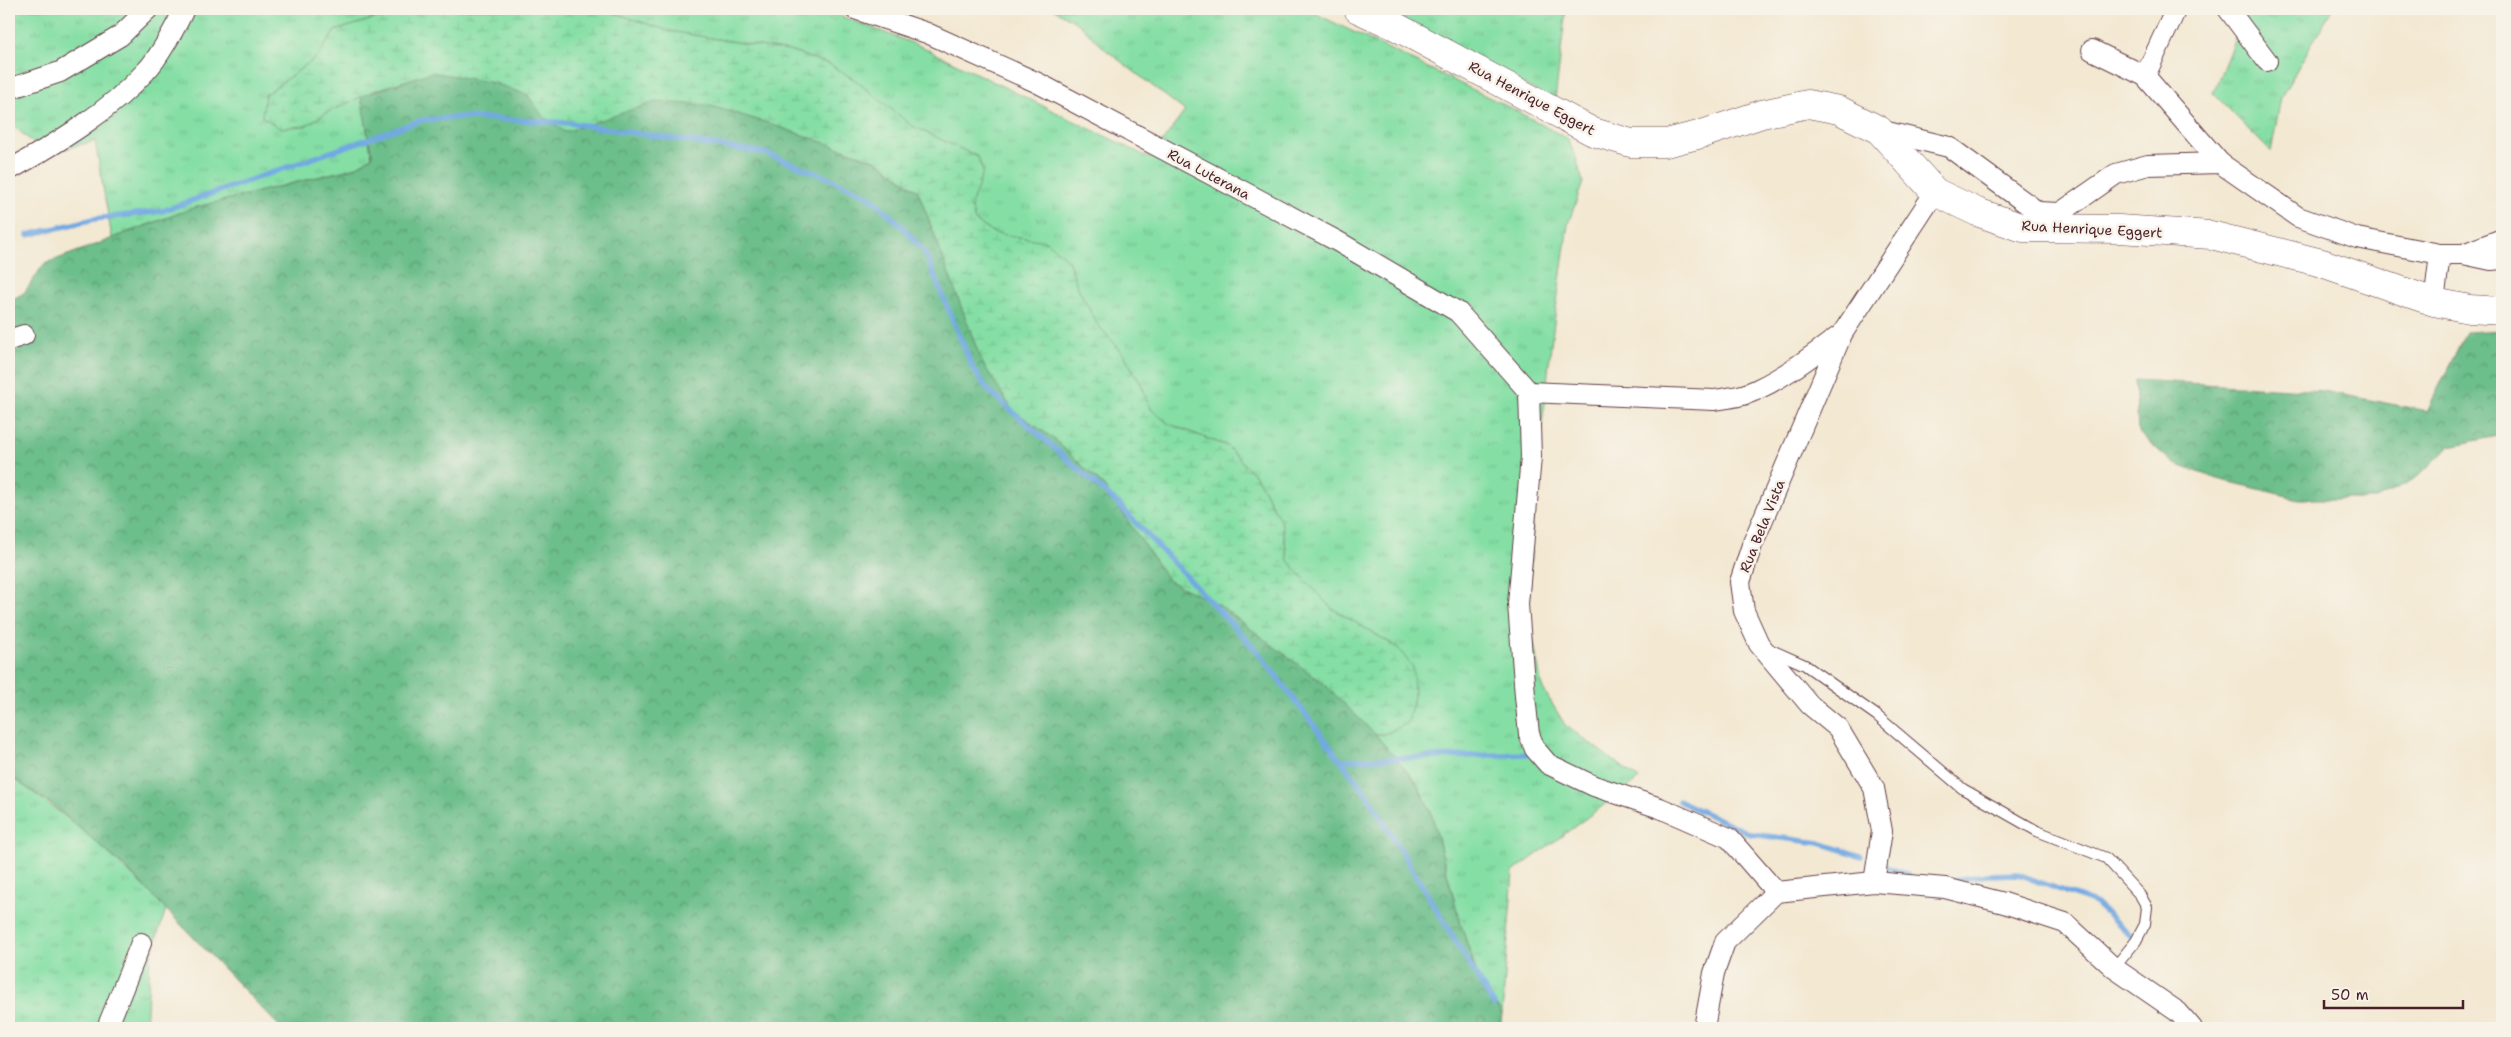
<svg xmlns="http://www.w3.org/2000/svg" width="2511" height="1037" font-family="'Shantell Sans',sans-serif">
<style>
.grass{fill:url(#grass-tufts);stroke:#687f68}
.forest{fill:url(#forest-crowns);stroke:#5b6e5a}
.wetland{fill:url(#wetland-marsh);stroke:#687f68}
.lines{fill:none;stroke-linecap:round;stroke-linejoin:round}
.stream{stroke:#72a9e1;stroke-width:5.5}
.lane-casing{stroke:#633d44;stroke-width:12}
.street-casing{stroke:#633d44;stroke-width:22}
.secondary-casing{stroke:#633d44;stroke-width:29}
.lane{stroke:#fff;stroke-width:10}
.street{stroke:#fff;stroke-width:20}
.secondary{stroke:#fff;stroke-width:28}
.labels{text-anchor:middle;stroke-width:5;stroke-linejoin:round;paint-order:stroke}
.street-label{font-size:14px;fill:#4a1f2b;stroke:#f7f3e8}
</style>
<defs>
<pattern id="grass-tufts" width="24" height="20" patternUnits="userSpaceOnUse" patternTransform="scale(1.25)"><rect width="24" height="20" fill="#85dfa5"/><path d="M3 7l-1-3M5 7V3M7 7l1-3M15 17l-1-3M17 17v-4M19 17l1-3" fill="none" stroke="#74bf8e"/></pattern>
<pattern id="forest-crowns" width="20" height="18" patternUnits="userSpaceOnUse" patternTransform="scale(1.25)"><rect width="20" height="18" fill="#6cbe8a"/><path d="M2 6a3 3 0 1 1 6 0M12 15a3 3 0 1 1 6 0" fill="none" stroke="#5b9a71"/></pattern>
<pattern id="wetland-marsh" width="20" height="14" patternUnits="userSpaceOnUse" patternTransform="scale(1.25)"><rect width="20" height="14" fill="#85dfa5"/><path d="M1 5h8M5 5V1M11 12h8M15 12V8" fill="none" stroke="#74bf8e"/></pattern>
</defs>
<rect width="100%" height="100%" fill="#f7f3e8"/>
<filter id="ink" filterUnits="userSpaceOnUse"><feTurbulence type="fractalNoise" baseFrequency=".02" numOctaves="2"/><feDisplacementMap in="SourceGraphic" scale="10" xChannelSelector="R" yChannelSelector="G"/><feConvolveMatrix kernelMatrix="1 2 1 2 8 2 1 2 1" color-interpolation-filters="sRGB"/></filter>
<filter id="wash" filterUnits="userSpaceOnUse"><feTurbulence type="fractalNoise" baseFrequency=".0096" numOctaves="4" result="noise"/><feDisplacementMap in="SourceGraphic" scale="20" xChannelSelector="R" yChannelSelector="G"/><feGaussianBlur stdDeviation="1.12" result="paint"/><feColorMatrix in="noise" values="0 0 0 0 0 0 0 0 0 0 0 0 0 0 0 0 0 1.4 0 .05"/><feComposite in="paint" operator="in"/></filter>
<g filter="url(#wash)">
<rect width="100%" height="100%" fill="#f3e8d2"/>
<g class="grass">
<polygon points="9,9 404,9 335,31 317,57 265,95 305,126 328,112 361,96 372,157 354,168 193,208 112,238 95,141 46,154 9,122"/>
<polygon points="583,9 822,9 920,46 1150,158 1185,111 1106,50 1080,25 1054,9 1306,9 1511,108 1568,139 1577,161 1583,182 1568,224 1552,337 1534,495 1528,611 1542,687 1565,725 1639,779 1513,872 1502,1014 1478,977 1460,922 1431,812 1416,782 1375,734 1385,734 1397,647 1331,608 1306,582 1288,561 1282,524 1258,479 1227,446 1169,424 1151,409 1141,384 1123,353 1097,324 1078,288 1068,260 994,233 975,221 970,206 983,172 978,157 912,126 855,80 829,64 789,51 669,31 611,12"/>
<polygon points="1371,9 1566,9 1555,100"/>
<polygon points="2237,9 2332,9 2281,97 2271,152 2213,93 2243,18"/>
<path d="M 9,776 C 69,815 116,858 166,909 L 150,958 L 146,1028 L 9,1028 Z"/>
</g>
<g class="forest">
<polygon points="432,72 495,83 528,95 542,115 565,132 655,101 708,105 765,122 877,161 918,191 982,362 1012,409 1055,440 1104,486 1169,581 1219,605 1324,684 1375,734 1416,782 1431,812 1460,922 1478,977 1502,1014 1500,1028 1416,1028 1376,1023 1376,1028 281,1028 125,867 53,805 9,776 9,301 24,293 44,264 193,208 354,168 372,157 361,96"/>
<polygon points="2502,330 2502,435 2450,446 2416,478 2376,499 2299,499 2218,479 2174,464 2138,432 2135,380 2323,391 2427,411 2466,332"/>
</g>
<polygon class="wetland" points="404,9 583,9 611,12 669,31 789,51 829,64 855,80 912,126 978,157 983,172 971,206 975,221 994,233 1046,241 1068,260 1078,288 1097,324 1123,353 1141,384 1151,409 1169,424 1227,446 1258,479 1282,524 1288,561 1331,608 1397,647 1413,667 1414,696 1408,723 1385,734 1375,734 1324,684 1219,605 1169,581 1104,486 1055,440 1012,409 982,362 918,191 878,161 765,122 708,105 655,102 565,132 542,115 528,95 495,83 432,72 376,90 328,112 305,126 280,128 262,117 265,95 317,57 335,31"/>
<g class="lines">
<g class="stream">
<polyline points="28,235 94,219 162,211 422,120 462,117 570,123 765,153 829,178 870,197 902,226 925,253 973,369 988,390 1117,503 1257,651 1368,796 1494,1005"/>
<polyline points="1341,760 1527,754"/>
<polyline points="1679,801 1751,834 1820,843 1861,856"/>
<polyline points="1884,866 1909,876"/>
<polyline points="1948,881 1987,875 2018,874 2095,903 2132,937"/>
</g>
</g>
</g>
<g filter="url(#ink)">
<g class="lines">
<g class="lane-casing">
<polyline id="lane" points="1769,649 1805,665 1876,715 1963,789 2037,831 2106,858 2140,895 2147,907 2145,924 2136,941 2114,968"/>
</g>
<g class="street-casing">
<g id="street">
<polyline points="855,9 927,33 1038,83 1337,241 1458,312 1529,392"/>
<polyline points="2228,9 2267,61"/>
<polyline points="2092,50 2145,76 2220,163"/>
<polyline points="2145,76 2176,9"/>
<polyline points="9,89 60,72 120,36 148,9"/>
<polyline points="1879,130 1949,147 2038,212 2060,213 2116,174 2148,165 2220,163 2298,217 2357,238 2440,254"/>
<path d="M 9,170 C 56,144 109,112 146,71 C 158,59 177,25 184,9"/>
<polyline points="2463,254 2491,260 2502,259"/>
<polyline points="2434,302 2440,254 2463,254 2502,239"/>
<polyline points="9,340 24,335"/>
<polyline points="1529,392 1531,457 1518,604 1525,696 1529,734 1535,749 1548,764 1594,786 1660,808 1729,838 1776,892"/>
<path d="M 1529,392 L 1714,400 C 1729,398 1745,396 1758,389 C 1788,375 1815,353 1842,334"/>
<polyline points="1874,882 1882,831 1874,788 1838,728 1810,705 1759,644 1744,611 1740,582 1752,545 1842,334 1935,192"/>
<polyline points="107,1028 141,943"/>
<polyline points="1704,1028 1714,973 1725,942 1776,892 1874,882 1945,888 2004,903 2065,923 2114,968 2178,1012 2192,1028"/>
</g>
</g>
<g class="secondary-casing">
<polyline id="secondary" points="1358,9 1393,25 1593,132 1631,143 1666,143 1702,134 1762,114 1808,104 1839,110 1879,130 1935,192 1977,212 2023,228 2119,229 2211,235 2322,263 2434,302 2470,309 2502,311"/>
</g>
<use href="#lane" class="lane"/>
<use href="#street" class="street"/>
<use href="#secondary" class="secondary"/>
</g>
</g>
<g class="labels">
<g class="street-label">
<text transform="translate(1532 98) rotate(28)" y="5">Rua Henrique Eggert</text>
<text transform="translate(1209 174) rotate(28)" y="5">Rua Luterana</text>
<text transform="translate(2092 229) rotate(3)" y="5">Rua Henrique Eggert</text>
<text transform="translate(1762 526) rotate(-68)" y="5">Rua Bela Vista</text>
</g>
</g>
<rect width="2511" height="1037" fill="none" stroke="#f7f3e8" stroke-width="30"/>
<path d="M2324 1000v8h139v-8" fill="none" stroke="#4a1f2b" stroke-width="2.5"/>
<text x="2331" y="1000" font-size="15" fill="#4a1f2b" stroke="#f7f3e8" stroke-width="4" paint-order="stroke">50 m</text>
</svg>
